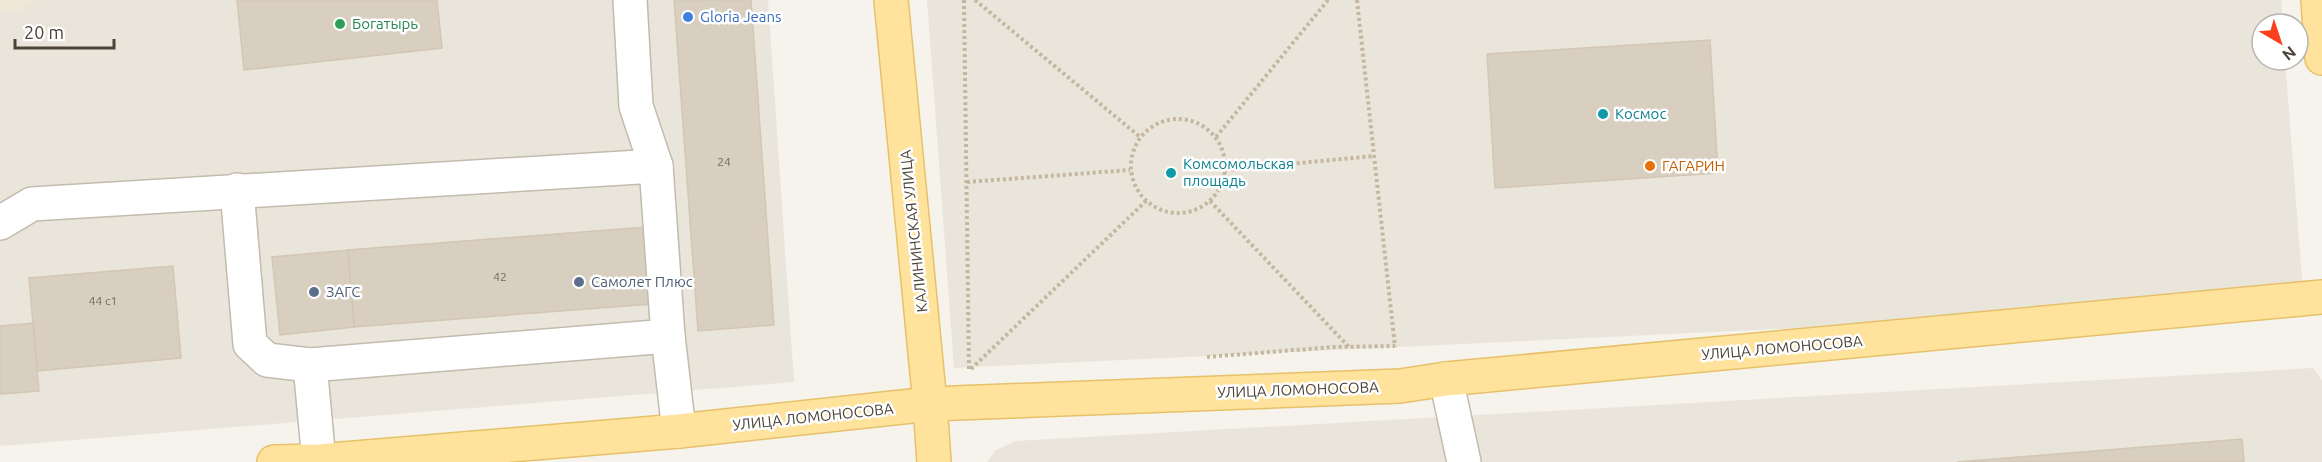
<svg xmlns="http://www.w3.org/2000/svg" width="2322" height="462" font-family="Ubuntu,sans-serif">
<style>
.residential{fill:#eae5da}
.education{fill:#efe8d6}
.building{fill:#d8cfc1;stroke:#d3c7b4;stroke-width:1.5}
.lines{fill:none;stroke-linecap:round;stroke-linejoin:round}
.minor-casing{stroke:#c2bbae;stroke-width:36}
.major-casing{stroke:#e6c16a;stroke-width:36}
.path{stroke:#c4b79f;stroke-width:4;stroke-dasharray:3 3;stroke-linecap:butt}
.minor{stroke:#fff;stroke-width:33}
.major{stroke:#ffe39c;stroke-width:33}
.shop-dot{fill:#3f7fe0;stroke:#fff;stroke-width:2}
.leisure-dot{fill:#2e9e5b;stroke:#fff;stroke-width:2}
.culture-dot{fill:#0f9aa8;stroke:#fff;stroke-width:2}
.food-dot{fill:#e8710a;stroke:#fff;stroke-width:2}
.service-dot{fill:#5c6f8a;stroke:#fff;stroke-width:2}
.labels{text-anchor:middle;stroke-width:5;stroke-linejoin:round;paint-order:stroke}
.number-label{font-size:12px;fill:#6e675b}
.shop-label{font-size:15px;fill:#366cbe;stroke:#fff;text-anchor:start}
.leisure-label{font-size:15px;fill:#27864d;stroke:#fff;text-anchor:start}
.culture-label{font-size:15px;fill:#0d838f;stroke:#fff;text-anchor:start}
.food-label{font-size:15px;fill:#c56008;stroke:#fff;text-anchor:start}
.street-label{font-size:15px;fill:#4b4439;stroke:#fff}
.service-label{font-size:15px;fill:#4e5e75;stroke:#fff;text-anchor:start}
</style>
<rect width="100%" height="100%" fill="#f6f3ec"/>
<g class="residential">
<polygon points="0,0 768,0 794,382 0,446"/>
<polygon points="927,0 2281,0 2283,24 2262,24 2262,60 2285,60 2304,304 954,368"/>
<polygon points="2313,368 2322,380 2322,462 987,462 996,450 1016,441"/>
</g>
<polygon class="education" points="0,0 37,0 18,11 0,12"/>
<g class="building">
<polygon points="237,0 437,0 442,48 244,70"/>
<polygon points="674,0 751,0 774,325 698,331"/>
<polygon points="1710,40 1718,173 1495,188 1487,54"/>
<polygon points="646,227 652,304 354,327 348,250"/>
<polygon points="348,250 354,327 280,335 272,257"/>
<polygon points="173,266 181,358 37,371 29,278"/>
<polygon points="33,323 39,391 0,394 0,326"/>
<polygon points="2242,439 2244,462 1957,462"/>
</g>
<g class="lines">
<g class="minor-casing">
<g id="minor">
<polyline points="630,0 636,106 656,166 668,336 679,431"/>
<polyline points="237,190 250,344 267,360 310,365 319,461"/>
<polyline points="0,223 32,204 656,166"/>
<polyline points="310,365 668,336"/>
<polyline points="1446,379 1464,462"/>
</g>
</g>
<g class="major-casing">
<g id="major">
<polyline points="891,0 930,404 934,462"/>
<polyline points="2318,0 2322,58"/>
<polyline points="274,462 319,461 679,431 930,404 1400,386 1446,379 2322,297"/>
</g>
</g>
<g class="path">
<polyline points="964,0 969,370"/>
<polyline points="975,0 1140,137"/>
<polyline points="1357,0 1395,347"/>
<circle cx="1178" cy="166" r="47"/>
<polyline points="1216,137 1328,0"/>
<polyline points="1225,170 1374,156"/>
<polyline points="967,182 1130,170"/>
<polyline points="1210,201 1349,347"/>
<polyline points="1207,357 1333,347 1395,346"/>
<polyline points="971,369 1146,201"/>
</g>
<use href="#minor" class="minor"/>
<use href="#major" class="major"/>
</g>
<circle class="shop-dot" cx="688" cy="17" r="6"/>
<circle class="leisure-dot" cx="340" cy="24" r="6"/>
<g class="culture-dot">
<circle cx="1603" cy="114" r="6"/>
<circle cx="1171" cy="173" r="6"/>
</g>
<circle class="food-dot" cx="1650" cy="166" r="6"/>
<g class="service-dot">
<circle cx="579" cy="282" r="6"/>
<circle cx="314" cy="292" r="6"/>
</g>
<g class="labels">
<g class="number-label">
<text x="724" y="166">24</text>
<text x="500" y="281">42</text>
<text x="103" y="305">44 с1</text>
</g>
<g class="shop-label">
<text x="700" y="22">Gloria Jeans</text>
</g>
<g class="leisure-label">
<text x="352" y="29">Богатырь</text>
</g>
<g class="culture-label">
<text x="1615" y="119">Космос</text>
<text x="1183" y="169">Комсомольская<tspan x="1183" dy="17">площадь</tspan></text>
</g>
<g class="food-label">
<text x="1662" y="171">ГАГАРИН</text>
</g>
<g class="street-label">
<text transform="translate(914 231) rotate(-96)" y="5">КАЛИНИНСКАЯ УЛИЦА</text>
<text transform="translate(1782 348) rotate(-5)" y="5">УЛИЦА ЛОМОНОСОВА</text>
<text transform="translate(1298 390) rotate(-2)" y="5">УЛИЦА ЛОМОНОСОВА</text>
<text transform="translate(813 417) rotate(-6)" y="5">УЛИЦА ЛОМОНОСОВА</text>
</g>
<g class="service-label">
<text x="591" y="287">Самолет Плюс</text>
<text x="326" y="297">ЗАГС</text>
</g>
</g>
<g transform="translate(2280 42) rotate(141)"><circle r="28" fill="#ffffff" stroke="#b7b4b0" stroke-width="1.5"/>
<path d="M0-4.5L10 22L0 15L-10 22Z" fill="#fc3f1d"/>
<text y="-9" font-size="16" font-weight="bold" text-anchor="middle" fill="#4b4439">N</text>
</g>
<path d="M15 39v9h99v-9" fill="none" stroke="#4b4439" stroke-width="3"/>
<text x="24" y="39" font-size="18" fill="#4b4439" stroke="#ffffff" stroke-width="4.5" paint-order="stroke">20 m</text>
</svg>
